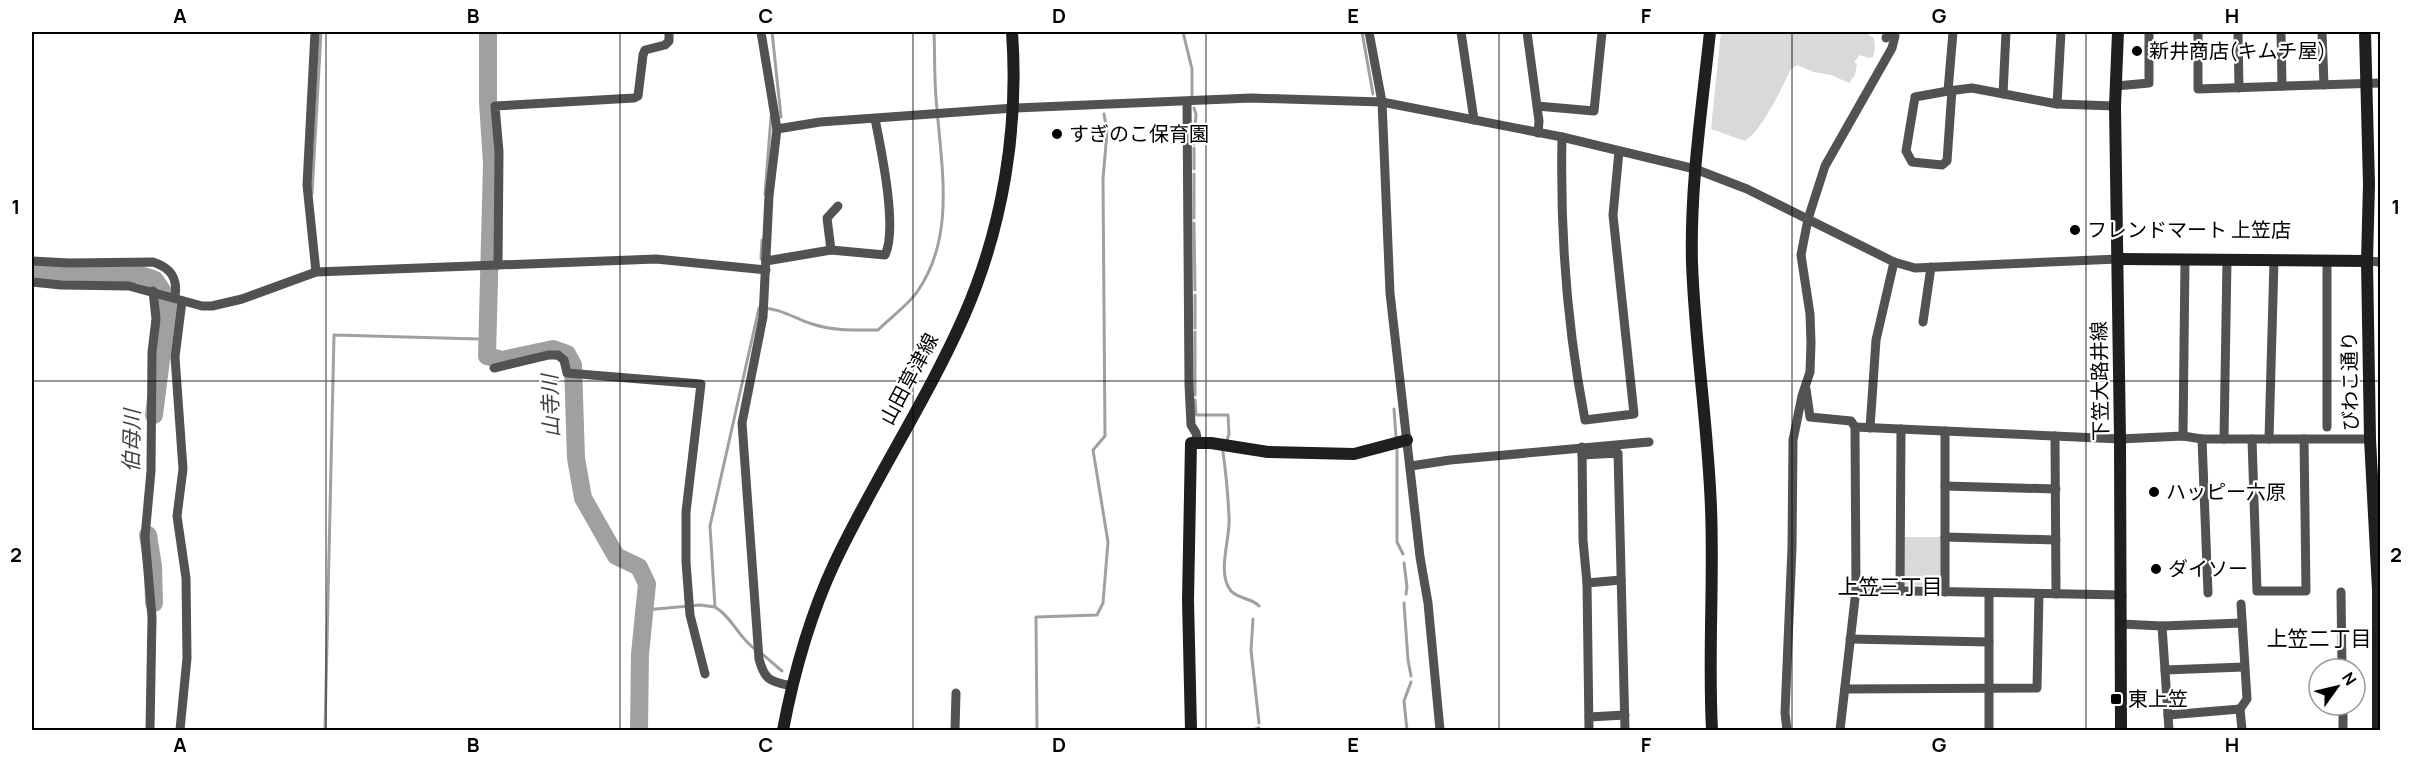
<svg xmlns="http://www.w3.org/2000/svg" width="2412" height="762" font-family="Manrope,'Noto Sans JP',sans-serif">
<style>
.green{fill:#d9d9d9}
.lines{fill:none;stroke-linecap:round;stroke-linejoin:round}
.stream{stroke:#a0a0a0;stroke-width:3}
.river{stroke:#a0a0a0;stroke-width:18}
.street{stroke:#525252;stroke-width:9}
.secondary{stroke:#1f1f1f;stroke-width:12}
.grid{fill:none;stroke:#000;stroke-width:1.5;stroke-opacity:0.55}
.poi-dot{fill:#000;stroke:#fff;stroke-width:2}
.labels{text-anchor:middle;stroke-width:4.5;stroke-linejoin:round;paint-order:stroke}
.poi-label{font-size:20px;fill:#000;stroke:#fff;text-anchor:start}
.street-label{font-size:20px;fill:#000;stroke:#fff}
.water-label{font-size:21px;font-style:italic;fill:#414141;stroke:#fff}
.neighbourhood-label{font-size:21px;fill:#000;stroke:#fff}
.neatline{fill:none;stroke:#000;stroke-width:2}
.grid-label{font-size:20px;text-anchor:middle;font-weight:bold;fill:#000}
</style>
<rect width="100%" height="100%" fill="#fff"/>
<g class="green">
<path d="M 1721,32 L 1864,32 L 1874,38 L 1875,50 L 1873,57 L 1869,58 L 1860,55 L 1854,62 L 1857,64 L 1855,75 L 1849,83 L 1831,75 L 1814,72 L 1797,65 L 1791,69 C 1781,89 1763,129 1745,141 L 1711,129 Z"/>
<polygon points="1903,537 1941,537 1942,583 1939,586 1905,585 1903,584"/>
</g>
<g class="lines">
<g class="stream">
<polyline points="772,32 781,117 777,117"/>
<polyline points="1183,32 1192,69 1192,96"/>
<polyline points="1362,32 1373,94"/>
<polyline points="1194,144 1196,114 1194,108"/>
<polyline points="1194,148 1194,169"/>
<polyline points="1194,174 1194,218"/>
<polyline points="312,194 321,32"/>
<polyline points="765,194 771,117"/>
<polyline points="1194,223 1195,290"/>
<polyline points="762,240 761,259 765,258"/>
<polyline points="1195,295 1195,328"/>
<polyline points="1195,332 1195,395"/>
<polyline points="1195,400 1196,415 1228,415 1229,434 1227,440"/>
<polyline points="1394,409 1396,437"/>
<polyline points="1397,450 1397,542 1403,554"/>
<path d="M 1223,452 C 1226,473 1228,496 1229,517 C 1231,538 1216,572 1231,591 C 1238,599 1252,598 1259,606"/>
<polyline points="1404,563 1407,587 1406,594"/>
<polyline points="1404,603 1408,660 1411,676"/>
<path d="M 715,607 C 732,617 739,638 755,649"/>
<path d="M 645,610 L 700,605 L 715,607 L 710,526 L 759,308 C 778,307 794,318 812,324 C 834,331 855,330 878,330 C 889,319 909,304 917,292 C 955,238 942,171 937,109 C 934,84 935,57 934,32"/>
<polyline points="1253,619 1251,650 1259,723"/>
<polyline points="761,653 782,671"/>
<polyline points="325,730 334,335 478,339"/>
<polyline points="1037,730 1036,617 1097,615 1103,603 1108,542 1093,450 1105,436 1103,179 1107,132 1104,114"/>
<polyline points="1253,730 1259,728"/>
<polyline points="1407,730 1404,701 1411,682"/>
</g>
<g class="river">
<polyline points="488,32 488,102 492,164 487,356 502,360 553,349 567,354 573,365 576,458 583,498 616,556 639,567 647,584 640,654 639,730"/>
<polyline points="32,273 78,276 137,274 147,277 155,280 165,295 168,304 154,415"/>
<polyline points="148,535 153,566 154,603"/>
</g>
<g class="street">
<polyline points="315,32 307,185 316,272"/>
<path d="M 761,32 L 777,129 L 769,196 L 763,317 L 742,423 L 759,659 C 765,681 770,681 791,686"/>
<polyline points="1369,32 1382,102 1390,293 1420,557 1428,603 1440,730"/>
<polyline points="1461,32 1474,120"/>
<polyline points="1527,32 1539,121 1538,133"/>
<polyline points="1953,32 1948,91 1972,88 2057,104 2115,106"/>
<polyline points="2198,32 2198,89 2380,83"/>
<polyline points="2238,32 2239,88"/>
<polyline points="2281,32 2282,86"/>
<polyline points="2322,32 2324,85"/>
<polyline points="1886,38 1888,32"/>
<polyline points="2116,86 2149,83 2149,32"/>
<polyline points="1948,91 1915,97 1906,151 1912,162 1942,165 1947,161 1952,90"/>
<polyline points="2003,94 2006,32"/>
<polyline points="1187,102 1189,384 1191,425 1196,433 1198,443"/>
<polyline points="2057,104 2061,32"/>
<polyline points="1537,106 1594,111 1602,32"/>
<polyline points="777,129 820,122 1014,108 1251,98 1382,102 1562,137 1695,169 1747,189 1894,262 1915,268 2118,259"/>
<path d="M 1562,137 C 1560,231 1567,327 1585,420 L 1634,414 L 1613,215 L 1619,151"/>
<polyline points="831,250 827,218 838,206"/>
<path d="M 32,261 L 69,263 L 153,262 C 171,268 178,278 175,297"/>
<path d="M 766,261 L 831,250 L 885,255 C 898,229 881,149 875,119"/>
<polyline points="2327,261 2327,427"/>
<polyline points="2367,261 2380,262"/>
<polyline points="498,265 499,152 495,106 634,98 638,96 643,55 645,50 665,45 669,41 669,32"/>
<polyline points="32,282 61,285 129,286 202,306 212,306 242,299 316,272 656,259 766,270"/>
<polyline points="1923,322 1931,267"/>
<polyline points="494,368 548,355 558,355 564,360 567,373 701,384 686,512 686,562 690,615 705,674"/>
<polyline points="1806,389 1810,417 1851,421 1855,427 1856,590 1840,730"/>
<polyline points="1855,427 2120,439 2183,436 2202,439 2370,439"/>
<polyline points="1870,428 1876,340 1894,262"/>
<polyline points="1945,431 1945,592"/>
<polyline points="2055,436 2056,594"/>
<polyline points="2183,436 2185,260"/>
<polyline points="2202,439 2208,593"/>
<polyline points="2224,439 2227,260"/>
<polyline points="2252,439 2257,591 2306,591 2304,439"/>
<polyline points="2269,439 2274,261"/>
<polyline points="1582,447 1583,540 1587,583 1589,730"/>
<polyline points="1582,455 1618,453 1625,730"/>
<polyline points="1411,466 1450,460 1649,442"/>
<polyline points="1945,486 2056,489"/>
<polyline points="1945,537 2056,540"/>
<polyline points="1587,583 1621,580"/>
<polyline points="1856,590 2122,595"/>
<polyline points="1900,591 1901,429"/>
<polyline points="2341,592 2342,669"/>
<polyline points="1989,593 1989,730"/>
<polyline points="2241,604 2247,699 2240,709 2242,730"/>
<polyline points="2121,624 2162,626 2242,623"/>
<polyline points="2162,626 2169,730"/>
<polyline points="1850,639 1989,642"/>
<polyline points="2165,670 2244,667"/>
<polyline points="1845,689 2037,688 2039,594"/>
<polyline points="2343,705 2343,730"/>
<polyline points="2168,715 2240,709"/>
<polyline points="1589,717 1625,715"/>
<polyline points="150,730 152,617 145,537 151,471 152,352 156,319 153,291"/>
<polyline points="180,730 187,658 186,578 177,516 183,469 175,357 182,301"/>
<polyline points="955,730 956,693"/>
<polyline points="1787,730 1785,713 1792,548 1793,440 1802,396 1810,372 1811,343 1810,314 1801,255 1808,219 1825,166 1892,48 1895,36"/>
</g>
<g class="secondary">
<path d="M 1710,32 C 1702,108 1690,185 1692,263 C 1695,345 1708,426 1711,508 C 1714,582 1708,656 1712,730"/>
<polyline points="2118,32 2115,106 2120,439 2121,730"/>
<polyline points="2365,32 2369,184 2367,261 2370,439 2378,590 2378,730"/>
<polyline points="2118,259 2367,261"/>
<path d="M 783,730 C 794,672 810,615 835,562 C 875,478 927,400 964,316 C 1003,227 1019,128 1012,32"/>
<polyline points="1191,730 1188,600 1191,443 1211,443 1268,452 1354,454 1407,440"/>
</g>
</g>
<path class="grid" d="M 326,32 L 326,730M 620,32 L 620,730M 913,32 L 913,730M 1206,32 L 1206,730M 1499,32 L 1499,730M 1792,32 L 1792,730M 2086,32 L 2086,730M 32,381 L 2380,381"/>
<g class="poi-dot">
<circle cx="2137" cy="51" r="6"/>
<circle cx="1057" cy="134" r="6"/>
<circle cx="2075" cy="230" r="6"/>
<circle cx="2154" cy="492" r="6"/>
<circle cx="2156" cy="569" r="6"/>
<rect x="2110" y="693" width="12" height="12" rx="3"/>
</g>
<g class="labels">
<g class="poi-label">
<text x="2149" y="58">新井商店(キムチ屋)</text>
<text x="1069" y="141">すぎのこ保育園</text>
<text x="2087" y="237">フレンドマート 上笠店</text>
<text x="2166" y="499">ハッピー六原</text>
<text x="2168" y="576">ダイソー</text>
<text x="2128" y="706">東上笠</text>
</g>
<g class="street-label">
<text transform="translate(909 379) rotate(-62)" y="7">山田草津線</text>
<text transform="translate(2100 381) rotate(-91)" y="7">下笠大路井線</text>
<text transform="translate(2350 381) rotate(-91)" y="7">びわこ通り</text>
</g>
<g class="water-label">
<text transform="translate(551 406) rotate(-92)" y="7">山寺川</text>
<text transform="translate(132 441) rotate(-89)" y="7">伯母川</text>
</g>
<g class="neighbourhood-label">
<text x="1890" y="594">上笠三丁目</text>
<text x="2319" y="646">上笠二丁目</text>
</g>
</g>
<rect width="2412" height="762" fill="none" stroke="#ffffff" stroke-width="66"/>
<g transform="translate(2337 687) rotate(56)"><circle r="28" fill="#ffffff" stroke="#999999" stroke-width="1.5"/>
<path d="M0-4.5L10 22L0 15L-10 22Z" fill="#000000"/>
<text y="-9" font-size="16" font-weight="bold" text-anchor="middle" fill="#000000">N</text>
</g>
<rect x="33" y="33" width="2346" height="696" class="neatline"/>
<g class="grid-label">
<text x="180" y="23">A</text>
<text x="473" y="23">B</text>
<text x="766" y="23">C</text>
<text x="1059" y="23">D</text>
<text x="1353" y="23">E</text>
<text x="1646" y="23">F</text>
<text x="1939" y="23">G</text>
<text x="2232" y="23">H</text>
<text x="16" y="214">1</text>
<text x="2396" y="214">1</text>
<text x="16" y="562">2</text>
<text x="2396" y="562">2</text>
<text x="180" y="752">A</text>
<text x="473" y="752">B</text>
<text x="766" y="752">C</text>
<text x="1059" y="752">D</text>
<text x="1353" y="752">E</text>
<text x="1646" y="752">F</text>
<text x="1939" y="752">G</text>
<text x="2232" y="752">H</text>
</g>
</svg>
